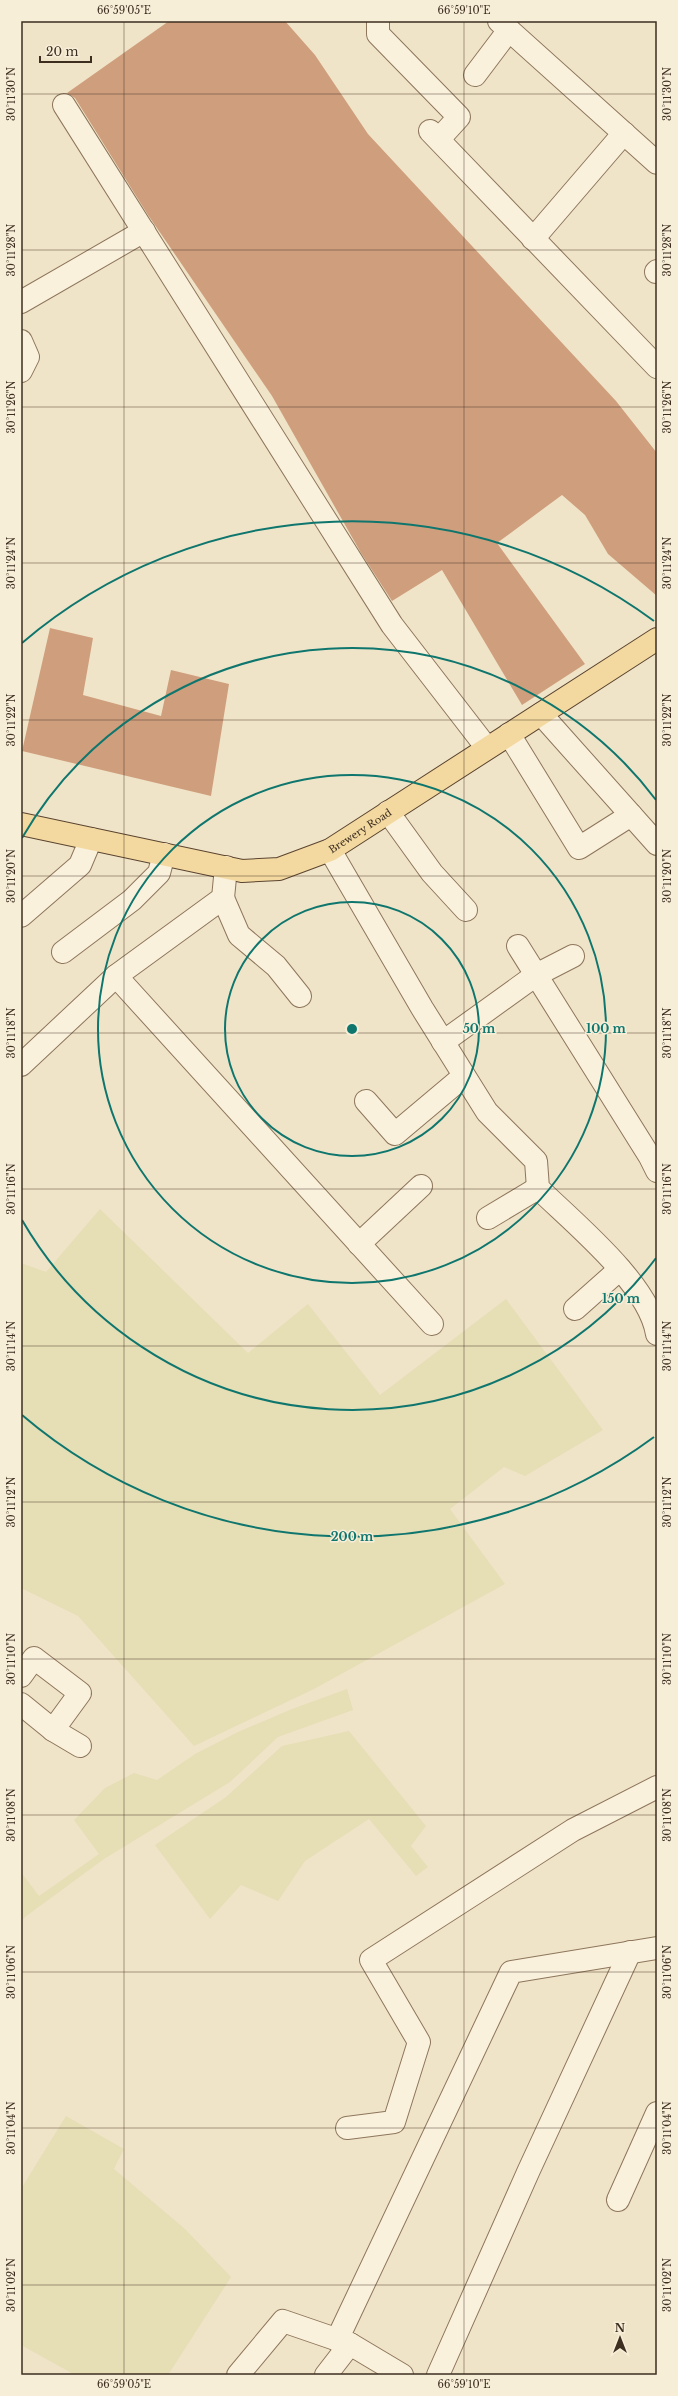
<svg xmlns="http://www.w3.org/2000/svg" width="678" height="2396" font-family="'Libre Baskerville',serif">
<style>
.farmland{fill:#e6deb5}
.building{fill:#cf9f7d}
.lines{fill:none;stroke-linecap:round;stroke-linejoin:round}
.minor-casing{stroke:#8d765c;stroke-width:24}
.major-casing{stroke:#5b4430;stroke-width:24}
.minor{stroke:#faf1dc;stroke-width:22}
.major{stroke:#f3d9a0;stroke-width:22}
.ticks{fill:none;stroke:#3d2e20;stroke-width:1;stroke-opacity:0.45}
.ring{fill:none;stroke:#0f766e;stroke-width:2}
.labels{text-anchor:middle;stroke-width:3;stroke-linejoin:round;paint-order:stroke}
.street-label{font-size:10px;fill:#3d2e20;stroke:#f7eed8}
.centre{fill:#0f766e;stroke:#f7eed8;stroke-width:2}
.ring-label{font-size:12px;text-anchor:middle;font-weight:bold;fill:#0f766e;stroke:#f7eed8;stroke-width:3;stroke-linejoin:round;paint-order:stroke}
.neatline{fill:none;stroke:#3d2e20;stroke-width:1.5}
.ticks-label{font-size:10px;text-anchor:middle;fill:#3d2e20}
</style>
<rect width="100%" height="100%" fill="#f0e4c8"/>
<g class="farmland">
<polygon points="100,1209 248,1353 308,1304 380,1395 506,1299 603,1430 525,1476 504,1467 450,1509 505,1584 314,1689 194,1746 78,1616 21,1588 21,1263 46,1272"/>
<polygon points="347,1689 353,1710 278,1737 230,1782 104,1859 25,1917 21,1923 21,1872 39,1896 99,1854 74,1820 105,1788 134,1773 157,1780 195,1754 238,1732 292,1709"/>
<polygon points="349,1731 426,1826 411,1846 428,1867 416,1876 369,1819 305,1861 278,1901 241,1885 210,1919 155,1845 226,1797 282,1746"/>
<polygon points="66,2116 124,2149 114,2169 185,2229 231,2277 168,2375 75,2375 21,2345 21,2189"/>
</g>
<g class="building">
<polygon points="169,21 285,21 315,55 368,134 616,401 657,453 657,596 608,554 585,515 562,495 497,543 585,664 522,705 442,570 392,601 361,553 272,396 148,215 75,98 67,93"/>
<polygon points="50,628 93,638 83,695 161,716 171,670 229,684 211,796 22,751"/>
</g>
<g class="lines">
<g class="minor-casing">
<g id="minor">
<polyline points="378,21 378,34 459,117 439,139"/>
<polyline points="499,21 657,163"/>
<polyline points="475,75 509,30"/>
<polyline points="64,105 392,625 487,748"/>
<polyline points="430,131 657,367"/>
<polyline points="533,239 624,133"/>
<polyline points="656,272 657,271"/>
<polyline points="21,302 144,231"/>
<polyline points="21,341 28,357 21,371"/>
<polyline points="541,714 657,844"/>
<polyline points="509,734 579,848 631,815"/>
<polyline points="388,812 432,873 466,910"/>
<path d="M 330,850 L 422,1008 L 487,1112 L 536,1161 L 538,1188 C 575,1224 649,1284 657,1334"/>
<polyline points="223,898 239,935 276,966 300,996"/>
<polyline points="21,916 80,865 91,839"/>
<polyline points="518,946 650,1157 657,1171"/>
<polyline points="63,952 132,900 159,873 164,854"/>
<polyline points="116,976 432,1324"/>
<polyline points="443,1042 536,975 573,956"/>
<polyline points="21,1065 116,976 223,898 226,867"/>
<polyline points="366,1101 395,1134 464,1076"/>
<polyline points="488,1218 538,1188"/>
<polyline points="359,1244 421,1186"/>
<polyline points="575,1309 620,1269"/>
<polyline points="21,1676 34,1658 80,1693 53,1730 21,1704"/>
<polyline points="53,1730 80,1746"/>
<polyline points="347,2128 394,2122 419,2042 371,1960 573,1830 657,1787"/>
<polyline points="618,2200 657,2113"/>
<polyline points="337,2340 511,1972 657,1948"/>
<polyline points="238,2375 283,2321 350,2344 402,2375"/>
<polyline points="326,2375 350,2344"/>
<polyline points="438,2375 529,2170 630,1952"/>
</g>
</g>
<g class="major-casing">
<g id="major">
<path id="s1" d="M 21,824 L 242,871 L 279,869 L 330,850 L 657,639"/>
</g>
</g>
<use href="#minor" class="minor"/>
<use href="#major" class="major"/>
</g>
<path class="ticks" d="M 124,21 L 124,2375M 464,21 L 464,2375M 21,94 L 657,94M 21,250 L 657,250M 21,407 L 657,407M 21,563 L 657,563M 21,720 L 657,720M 21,876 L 657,876M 21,1033 L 657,1033M 21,1189 L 657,1189M 21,1346 L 657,1346M 21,1502 L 657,1502M 21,1659 L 657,1659M 21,1815 L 657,1815M 21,1972 L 657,1972M 21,2128 L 657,2128M 21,2285 L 657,2285"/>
<g class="ring">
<circle cx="352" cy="1029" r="127"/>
<circle cx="352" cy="1029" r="254"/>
<path d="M656 1258A381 381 0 0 1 22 1220M22 838A381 381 0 0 1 656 800"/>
<path d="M654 1437A508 508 0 0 1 22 1415M22 643A508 508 0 0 1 654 621"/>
</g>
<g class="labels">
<g class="street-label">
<text dy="4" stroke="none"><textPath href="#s1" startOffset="353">Brewery Road</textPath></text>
</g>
</g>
<circle cx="352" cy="1029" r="6" class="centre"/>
<g class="ring-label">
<text x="479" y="1033">50 m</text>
<text x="606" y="1033">100 m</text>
<text x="621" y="1303">150 m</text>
<text x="352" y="1541">200 m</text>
</g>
<rect width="678" height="2396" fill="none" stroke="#f7eed8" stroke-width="44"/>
<g transform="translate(620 2338)" stroke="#f7eed8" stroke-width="3" paint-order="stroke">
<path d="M0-3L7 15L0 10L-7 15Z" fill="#3d2e20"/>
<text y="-6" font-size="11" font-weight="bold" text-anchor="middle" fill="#3d2e20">N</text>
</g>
<path d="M40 56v6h51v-6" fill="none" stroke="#3d2e20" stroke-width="2"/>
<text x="46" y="56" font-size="12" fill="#3d2e20" stroke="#f7eed8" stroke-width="3" paint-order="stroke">20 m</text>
<rect x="22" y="22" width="634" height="2352" class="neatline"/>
<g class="ticks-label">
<text x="124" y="14">66°59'05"E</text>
<text x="464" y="14">66°59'10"E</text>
<text transform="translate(11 94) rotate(-90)" y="4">30°11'30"N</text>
<text transform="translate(667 94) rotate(-90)" y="4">30°11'30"N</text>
<text transform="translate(11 250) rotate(-90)" y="4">30°11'28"N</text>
<text transform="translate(667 250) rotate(-90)" y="4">30°11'28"N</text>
<text transform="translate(11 407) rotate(-90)" y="4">30°11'26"N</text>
<text transform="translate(667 407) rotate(-90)" y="4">30°11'26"N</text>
<text transform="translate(11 563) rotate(-90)" y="4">30°11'24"N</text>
<text transform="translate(667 563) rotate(-90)" y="4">30°11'24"N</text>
<text transform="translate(11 720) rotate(-90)" y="4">30°11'22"N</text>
<text transform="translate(667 720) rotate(-90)" y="4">30°11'22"N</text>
<text transform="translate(11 876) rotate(-90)" y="4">30°11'20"N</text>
<text transform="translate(667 876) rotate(-90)" y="4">30°11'20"N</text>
<text transform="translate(11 1033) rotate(-90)" y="4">30°11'18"N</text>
<text transform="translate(667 1033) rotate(-90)" y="4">30°11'18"N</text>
<text transform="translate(11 1189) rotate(-90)" y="4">30°11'16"N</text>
<text transform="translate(667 1189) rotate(-90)" y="4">30°11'16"N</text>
<text transform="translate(11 1346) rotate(-90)" y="4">30°11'14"N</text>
<text transform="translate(667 1346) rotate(-90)" y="4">30°11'14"N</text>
<text transform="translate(11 1502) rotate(-90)" y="4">30°11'12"N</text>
<text transform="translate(667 1502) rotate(-90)" y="4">30°11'12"N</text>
<text transform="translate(11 1659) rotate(-90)" y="4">30°11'10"N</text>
<text transform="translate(667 1659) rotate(-90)" y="4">30°11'10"N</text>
<text transform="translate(11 1815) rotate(-90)" y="4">30°11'08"N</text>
<text transform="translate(667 1815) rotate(-90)" y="4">30°11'08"N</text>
<text transform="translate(11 1972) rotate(-90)" y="4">30°11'06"N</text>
<text transform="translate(667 1972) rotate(-90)" y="4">30°11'06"N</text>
<text transform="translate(11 2128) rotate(-90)" y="4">30°11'04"N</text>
<text transform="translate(667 2128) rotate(-90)" y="4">30°11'04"N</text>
<text transform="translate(11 2285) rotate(-90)" y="4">30°11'02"N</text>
<text transform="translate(667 2285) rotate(-90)" y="4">30°11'02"N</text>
<text x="124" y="2388">66°59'05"E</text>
<text x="464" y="2388">66°59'10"E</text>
</g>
</svg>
